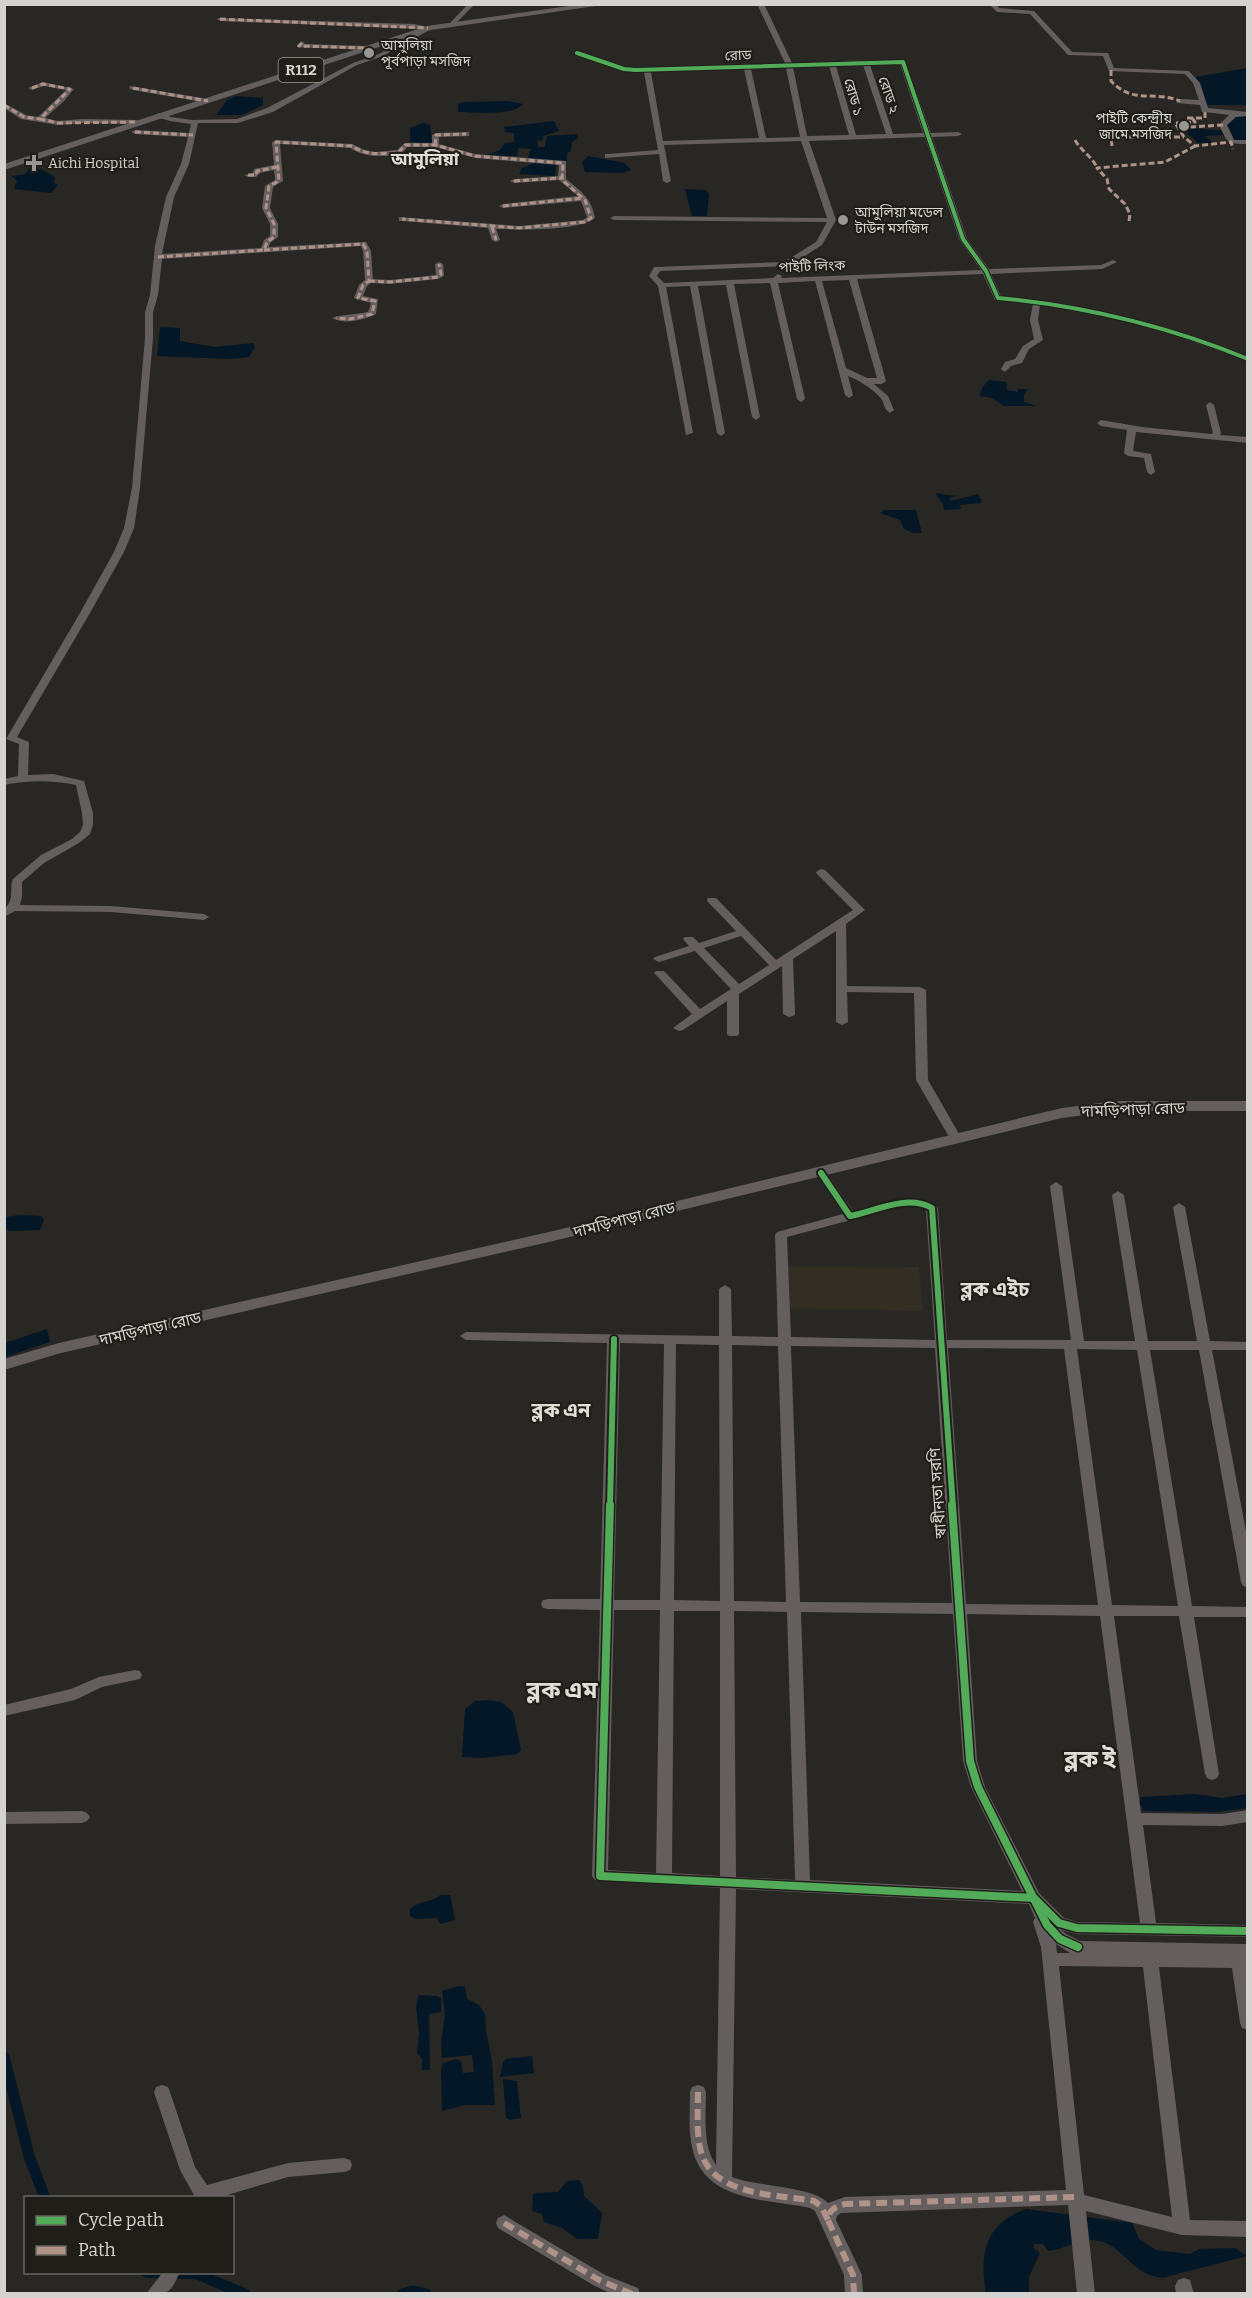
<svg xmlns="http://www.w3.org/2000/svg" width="1252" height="2298" font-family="Bitter,'Noto Sans Bengali',serif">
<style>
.built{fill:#322e23}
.water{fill:#041726}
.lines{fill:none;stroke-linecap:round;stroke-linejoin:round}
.canal{stroke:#041726;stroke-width:11}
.minor{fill:#645e5f;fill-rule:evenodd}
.major{fill:#645e5e;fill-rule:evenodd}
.quiet-far1{stroke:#af9288;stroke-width:3;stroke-dasharray:6 3;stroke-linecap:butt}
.quiet{stroke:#af9288;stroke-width:6;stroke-dasharray:11 6;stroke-linecap:butt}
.cycleway-far2-casing{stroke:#201e19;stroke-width:6}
.cycleway-far1-casing{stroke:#201e19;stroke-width:10}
.cycleway-casing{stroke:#201e19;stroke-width:11}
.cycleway-far2{stroke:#51ab58;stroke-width:4}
.cycleway-far1{stroke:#51ab58;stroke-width:6}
.cycleway{stroke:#51ab58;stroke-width:8}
.poi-dot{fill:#989793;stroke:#201e19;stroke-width:2}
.labels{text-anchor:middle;stroke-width:4.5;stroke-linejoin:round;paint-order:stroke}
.far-poi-label{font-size:14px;fill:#d5d3cf;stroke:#201e19;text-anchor:start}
.far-street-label{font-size:14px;fill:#d5d3cf;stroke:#201e19}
.shield{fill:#201e19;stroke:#9f9d98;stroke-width:1.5}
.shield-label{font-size:15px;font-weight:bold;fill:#d5d3cf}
.street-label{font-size:16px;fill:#d5d3cf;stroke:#201e19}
.far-district-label{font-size:18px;font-weight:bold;fill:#e0ded6;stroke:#201e19}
.quarter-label{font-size:20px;font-weight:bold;fill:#e0ded6;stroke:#201e19}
.near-quarter-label{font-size:24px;font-weight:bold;fill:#e0ded6;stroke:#201e19}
</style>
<rect width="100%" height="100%" fill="#282724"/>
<polygon class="built" points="784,1266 919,1267 923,1311 785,1309"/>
<g class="water">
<polygon points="1247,68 1247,105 1206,105 1196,77"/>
<polygon points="236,96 263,98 263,105 242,115 216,115 228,99"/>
<path d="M 508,101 L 523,104 C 512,117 474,112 458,112 L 458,104 L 463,102 Z"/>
<polygon points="1235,115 1247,116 1247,141 1235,141 1227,125"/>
<polygon points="554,121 559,131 543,136 543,140 537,141 538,147 545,147 547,136 577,134 578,138 572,142 571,151 567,153 567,161 528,158 531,149 518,148 517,156 488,155 500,150 505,143 514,142 514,133 505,132 504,127"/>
<polygon points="423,123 430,125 432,143 410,142 410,128"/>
<polygon points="1190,128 1226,131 1227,135 1205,136 1213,143 1198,143 1185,131"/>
<polygon points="588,156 625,163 631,170 623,173 585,172 582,162"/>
<polygon points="537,162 551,163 556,165 555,176 519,174 522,168"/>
<polygon points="29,168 43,170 55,177 54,183 58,185 51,193 14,189 17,181 12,176 25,174"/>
<polygon points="685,189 706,190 709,194 707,216 692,216"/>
<polygon points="160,327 180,328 180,341 215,347 253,343 255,347 249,357 230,359 157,356"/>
<path d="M 990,380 L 1006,382 L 1007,390 L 1018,392 L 1018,389 L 1028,389 L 1024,395 L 1024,402 L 1036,406 L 1004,406 L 992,398 L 980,396 C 979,392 986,381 990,380 Z"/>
<polygon points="935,493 957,496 949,498 951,501 978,494 982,501 981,503 960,505 961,509 944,510 943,504"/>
<polygon points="885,510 916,510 922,533 913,533 904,529 900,520 880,513"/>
<polygon points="19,1215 41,1216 44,1220 40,1230 9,1231 5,1228 6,1217"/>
<polygon points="47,1329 50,1342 5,1357 5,1343"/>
<polygon points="487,1700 501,1702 513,1712 521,1750 517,1754 483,1758 462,1757 465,1709 475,1701"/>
<polygon points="1195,1794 1222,1798 1247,1794 1247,1808 1217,1812 1143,1811 1140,1803 1141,1797"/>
<path d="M 440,1895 L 450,1895 L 455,1920 L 440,1924 L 437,1918 L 416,1919 L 410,1916 L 410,1909 C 419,1900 432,1903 440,1895 Z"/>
<polygon points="459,1986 465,1987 467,1999 479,2005 485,2014 486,2031 492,2061 495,2105 465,2105 442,2111 441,2070 443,2063 457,2059 461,2061 463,2073 474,2072 472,2055 442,2058 441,2041 445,2015 442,1991"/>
<polygon points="419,1995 436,1996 441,1998 441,2012 429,2014 430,2070 422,2070 422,2058 417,2053 419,2033 416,2006"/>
<polygon points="532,2056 534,2073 500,2077 503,2062 506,2059"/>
<polygon points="503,2079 517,2081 521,2118 510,2120 506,2118"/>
<polygon points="579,2180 583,2186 584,2196 602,2213 598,2239 577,2239 562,2228 544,2222 542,2214 532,2211 533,2195 535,2193 558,2192 567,2181"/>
<path d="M 1026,2209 L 1132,2223 L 1139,2239 L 1156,2250 L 1190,2254 L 1199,2249 L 1235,2248 L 1247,2256 L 1162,2278 C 1154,2276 1147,2275 1140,2270 C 1125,2259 1113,2241 1093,2240 C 1076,2239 1063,2250 1048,2251 L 1043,2244 L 1034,2244 L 1034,2248 L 1040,2253 L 1029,2277 L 1029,2293 L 986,2294 C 979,2254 985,2223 1026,2209 Z"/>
</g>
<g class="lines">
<g class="canal">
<polyline points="4,2057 29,2156 45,2198"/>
<polyline points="146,2272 197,2274 245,2294"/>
<polyline points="402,2294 413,2291 426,2294"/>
</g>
<g class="minor">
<polygon points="468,4 475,4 455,24 451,24 451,22"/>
<path d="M 757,4 L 764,4 L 792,63 L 865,60 L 905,61 L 931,133 L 958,132 L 962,134 L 958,136 L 932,137 L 967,239 L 989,269 L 1101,265 L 1113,260 L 1117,262 L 1102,269 L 991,274 L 1001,296 C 1086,304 1168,324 1248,356 L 1248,361 L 1154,328 L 1094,313 L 1040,305 L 1038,320 L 1043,340 L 1029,349 L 1022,363 L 1011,366 L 1005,372 L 1001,369 L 1005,362 L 1015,359 L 1023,346 L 1034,339 L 1030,320 L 1033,304 L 995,300 L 983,274 L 857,279 L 886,381 L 882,384 L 874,384 L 888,396 L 894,410 L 890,413 C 884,409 885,406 882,400 C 874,389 860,381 848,376 L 853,395 L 849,398 L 845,395 L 815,281 L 778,283 L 805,399 L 801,402 L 797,399 L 770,283 L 734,284 L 760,417 L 756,420 L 752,417 L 726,285 L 698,286 L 725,433 L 721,436 L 717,433 L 690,286 L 666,287 L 693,433 L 686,435 L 658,286 L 649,276 L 654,267 L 657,267 L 784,262 L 816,242 L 827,222 L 614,220 L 610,218 L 614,216 L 827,218 L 801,141 L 664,145 L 671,181 L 667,183 L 663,181 L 659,154 L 605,158 L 605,154 L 608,154 L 658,150 L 644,72 L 622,70 L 574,53 L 577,51 L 625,67 L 635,68 L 785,63 ZM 900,64 L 923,133 L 893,134 L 870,65 ZM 863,65 L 886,134 L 856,135 L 836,66 ZM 829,66 L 849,135 L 807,136 L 793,67 ZM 786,68 L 800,137 L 766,138 L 751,69 ZM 744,69 L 759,138 L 663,141 L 651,72 ZM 925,137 L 959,239 L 981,270 L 781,278 L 782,276 L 778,274 L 773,278 L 664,283 L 657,276 L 660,271 L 789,266 L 822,245 L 836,220 L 809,141 ZM 849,280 L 877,378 L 867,378 L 846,368 L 822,281 Z"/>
<path d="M 989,4 L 996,4 L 999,8 L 1034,11 L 1072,52 L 1108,53 L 1114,68 L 1189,71 L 1200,83 L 1208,108 L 1248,112 L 1248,116 L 1236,117 L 1227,125 L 1234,140 L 1248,140 L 1248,144 C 1227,144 1228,144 1219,125 L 1229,115 L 1205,112 L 1202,112 L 1200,105 L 1177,103 L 1177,99 L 1180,99 L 1199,100 L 1193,83 L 1185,74 L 1109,71 L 1103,56 L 1068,55 L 1030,14 L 997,12 Z"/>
<path d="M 218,18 L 414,24 L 433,28 L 383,56 L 357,65 L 273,112 L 238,123 L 198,123 L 189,164 L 174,197 L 162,254 L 261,248 L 264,240 L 270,236 L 270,224 L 262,208 L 265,186 L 275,180 L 274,170 L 260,173 L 256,177 L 248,177 L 244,175 L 253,173 L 254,169 L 274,165 L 272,142 L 276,140 L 352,144 L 365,150 L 375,152 L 397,150 L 405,143 L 432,143 L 432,135 L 436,133 L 466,132 L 469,132 L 469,136 L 439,137 L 439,144 L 475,154 L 566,161 L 566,179 C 581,191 592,199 595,218 C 581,231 516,230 496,229 L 500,240 L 496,242 L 492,240 L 488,228 L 402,221 L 399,221 L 399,217 L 519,226 L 583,220 L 587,217 L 581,201 L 503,208 L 499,206 L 503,204 L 578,196 L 559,180 L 514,183 L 510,181 L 514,179 L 558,176 L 559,165 L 475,158 L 435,147 L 407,147 L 402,154 C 384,157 365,158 350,148 L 280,144 L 283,181 L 273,187 L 270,208 L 278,224 L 278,237 L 270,243 L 269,247 L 363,242 L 366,242 L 371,251 L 373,279 L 390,280 L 436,275 L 435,264 L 439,262 L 443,264 L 444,276 L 438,279 L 390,284 L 371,283 L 367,286 L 363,296 L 378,299 L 376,314 C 365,320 343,325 332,318 C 337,315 359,314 368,312 L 371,303 L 354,298 L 359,285 L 365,280 L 363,251 L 361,246 L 162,259 L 158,295 L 153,312 L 153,338 L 140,488 L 134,528 L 124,552 L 90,613 L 17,737 L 29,742 L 28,775 L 53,774 L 84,781 L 93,813 L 93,825 L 90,834 L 79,843 L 44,863 L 22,882 L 22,897 L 20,905 L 111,906 L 204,914 L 209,917 L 204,920 L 111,912 L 15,911 L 4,917 L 4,909 C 15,901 9,889 13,879 L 41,855 L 72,839 L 80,832 L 83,825 L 82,813 L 76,785 C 51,780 29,780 4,785 L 4,779 L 18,776 L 19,744 L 6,739 L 80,613 L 114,552 L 124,528 L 132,488 L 145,338 L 145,312 L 150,295 L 155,246 L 166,197 L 181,164 L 188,137 L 135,134 L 131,132 L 135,130 L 189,133 L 191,124 L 170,121 L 156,117 L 155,115 L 159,113 L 171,117 L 192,120 L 237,119 L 267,108 L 353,63 L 379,54 L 423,29 L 220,21 L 217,19 Z"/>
<polygon points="302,41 305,44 367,46 370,48 367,50 297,47 297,45"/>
<polygon points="43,82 74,89 64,101 45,118 58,121 82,119 136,120 140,122 136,124 82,123 58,125 21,119 4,108 4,103 26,115 38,117 66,90 44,86 32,90 28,88"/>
<polygon points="130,86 208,99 212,101 208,103 133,90 129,88"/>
<polygon points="1210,402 1214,405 1221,433 1220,435 1248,437 1248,443 1136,432 1133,451 1151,454 1155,472 1151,475 1147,472 1144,458 1128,456 1124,453 1127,430 1101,426 1097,423 1101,420 1142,427 1211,434 1213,433 1206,405"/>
<path d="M 821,869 L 825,870 L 865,910 L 846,924 L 847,986 L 920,987 L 926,990 L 928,1080 L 962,1139 L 960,1142 L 952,1142 L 916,1080 L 914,993 L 847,992 L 848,1022 L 842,1025 L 836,1022 L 836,931 L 793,959 L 795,1014 L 793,1016 L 789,1017 L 783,1014 L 782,966 L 739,994 L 739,1034 L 737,1036 L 729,1036 L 727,1034 L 727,1001 L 683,1030 L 679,1031 L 673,1028 L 692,1014 L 656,975 L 654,973 L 656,971 L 664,971 L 700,1009 L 731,989 L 695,951 L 659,962 L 653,959 L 655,957 L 689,946 L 683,939 L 685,937 L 693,937 L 699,943 L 736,931 L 708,902 L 707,900 L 708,898 L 716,898 L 776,960 L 853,910 L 817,874 L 816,872 ZM 741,936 L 769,965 L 739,984 L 704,948 Z"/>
<path d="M 821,1169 L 825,1170 L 853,1211 C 876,1207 919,1187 938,1208 L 947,1340 L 1071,1340 L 1050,1186 L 1056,1182 L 1062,1186 L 1084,1341 L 1135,1341 L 1112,1195 L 1118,1191 L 1124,1195 L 1148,1341 L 1197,1341 L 1173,1207 L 1179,1203 L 1185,1207 L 1210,1341 L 1248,1342 L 1248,1350 L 1212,1350 L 1248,1542 L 1248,1587 L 1243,1586 L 1241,1582 L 1199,1350 L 1150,1350 L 1192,1606 L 1248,1607 L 1248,1617 L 1194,1617 L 1219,1774 L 1217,1778 L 1212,1780 L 1207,1778 L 1205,1774 L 1179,1616 L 1114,1616 L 1141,1813 L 1222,1814 L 1248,1810 L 1248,1822 L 1222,1826 L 1143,1825 L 1156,1923 L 1248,1925 L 1248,1937 L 1077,1934 L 1061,1930 L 1066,1934 L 1080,1941 L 1248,1944 L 1248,2030 L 1242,2028 L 1240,2023 L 1232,1968 L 1159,1967 L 1190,2220 L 1248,2221 L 1248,2237 L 1182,2235 L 1086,2211 L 1095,2294 L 1077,2294 L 1068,2205 L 841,2213 L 837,2216 L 836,2220 L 862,2275 L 863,2294 L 845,2294 L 844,2275 L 815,2211 L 810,2208 C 766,2199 703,2202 692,2147 C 688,2129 690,2110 690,2092 L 692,2087 L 698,2085 L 704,2087 L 706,2092 C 706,2114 702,2146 716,2165 L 720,1888 L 595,1880 L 592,1876 L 600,1610 L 548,1609 L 543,1608 L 541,1604 L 543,1600 L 548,1599 L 600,1599 L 607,1343 L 466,1340 L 460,1336 L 466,1332 L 719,1336 L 719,1289 L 725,1285 L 731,1289 L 732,1336 L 778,1337 L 775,1235 L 777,1232 L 843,1214 L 815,1173 ZM 915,1206 L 926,1210 L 935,1340 L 791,1337 L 787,1237 L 892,1209 ZM 620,1343 L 664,1344 L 660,1600 L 614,1600 ZM 676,1344 L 719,1345 L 720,1601 L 674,1600 ZM 732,1345 L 778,1346 L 786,1602 L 734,1601 ZM 791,1346 L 935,1348 L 952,1603 L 800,1602 ZM 948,1348 L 1064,1349 L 1098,1605 L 966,1604 ZM 1077,1349 L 1137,1350 L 1178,1606 L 1112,1605 ZM 614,1610 L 660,1610 L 656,1873 L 608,1870 ZM 674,1611 L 720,1611 L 720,1876 L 672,1873 ZM 734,1611 L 787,1612 L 795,1880 L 736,1877 ZM 801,1612 L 953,1614 L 963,1761 L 971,1787 L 1022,1891 L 810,1880 ZM 967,1614 L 1100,1616 L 1140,1923 L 1077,1922 L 1064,1918 L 1039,1893 L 985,1787 L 977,1761 ZM 736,1889 L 1029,1904 L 1035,1918 L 1033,1922 L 1041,1947 L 1066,2190 L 845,2197 L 828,2203 C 813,2186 757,2187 732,2177 ZM 1056,1944 L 1070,1953 L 1057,1953 ZM 1059,1966 L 1143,1967 L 1172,2217 L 1084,2195 Z"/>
<polygon points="135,1670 140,1671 142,1675 140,1679 102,1687 75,1700 4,1716 4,1705 71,1689 99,1677"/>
<polygon points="82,1811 87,1813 90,1817 87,1821 82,1823 4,1824 4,1812"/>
<polygon points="162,2085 168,2087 170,2092 195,2167 207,2185 288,2163 344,2158 350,2160 352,2165 350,2170 344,2172 288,2177 217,2198 194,2198 194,2195 180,2170 154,2092 156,2087"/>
<polygon points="504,2215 605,2275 638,2288 640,2294 612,2294 593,2285 498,2228 496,2223 498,2218"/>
<path d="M 163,2272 L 180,2272 C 170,2294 169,2294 146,2294 Z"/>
<polygon points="1184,2278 1190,2280 1194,2294 1176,2294 1175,2286 1178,2280"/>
</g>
<g class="major">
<polygon points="583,4 609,4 431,30 4,170 4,164 427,26"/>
<polygon points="1114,1101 1248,1101 1248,1111 1114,1111 1062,1118 549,1242 61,1353 4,1370 4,1359 59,1343 549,1232 1062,1108"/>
</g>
<g class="quiet-far1">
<polyline points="220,19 428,28"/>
<polyline points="302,43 299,46 367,48"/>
<path d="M 1111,70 L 1111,81 C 1134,105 1153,90 1180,101"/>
<polyline points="32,88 43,84 70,89 40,119 58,123 136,122"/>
<polyline points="133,88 208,101"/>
<polyline points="4,105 24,117 40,119"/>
<polyline points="1187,118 1205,118 1205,110"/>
<polyline points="1192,118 1195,122 1175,123 1184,137 1195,146 1231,142 1233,149"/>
<polyline points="1190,127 1223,125"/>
<polyline points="135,132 193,135"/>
<path d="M 1075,140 C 1081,151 1092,156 1097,168"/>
<polyline points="435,145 436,135 466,134"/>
<polyline points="1112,146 1111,137 1184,137"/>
<polyline points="248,175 256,175 257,171 277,167"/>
<polyline points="514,181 561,178"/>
<polyline points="503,206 584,198"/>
<polyline points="1129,221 1130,214 1125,204 1109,189 1107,179 1097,168 1165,162 1195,146"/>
<polyline points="492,227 496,240"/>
<polyline points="264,250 363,244 367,251 369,281 363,285 358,298 375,301 372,314 350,319 336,318"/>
<path d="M 158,257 L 264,250 L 267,242 L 274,237 L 274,224 L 266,208 L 269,186 L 279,181 L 276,142 L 352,146 C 367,156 382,154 399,152 L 405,145 L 435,145 L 475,156 L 563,163 L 562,180 L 585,200 L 591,218 L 585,222 L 519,228 L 402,219"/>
<polyline points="369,281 390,282 438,277 441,274 439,264"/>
</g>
<g class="quiet">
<path d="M 698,2092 C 698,2112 696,2133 701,2152 C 714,2197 777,2194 814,2201 L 821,2206 L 828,2220"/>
<polyline points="504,2223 599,2280 632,2294"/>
<path d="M 854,2294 L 853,2275 L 828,2220 C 829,2209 835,2207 845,2204 L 1075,2197"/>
</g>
<g class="cycleway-far2-casing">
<path id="cycleway-far2" d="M 577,53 L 624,69 L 635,70 L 903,62 L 963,239 L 986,271 L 998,298 C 1085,306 1167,326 1248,359"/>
</g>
<g class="cycleway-far1-casing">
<g id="cycleway-far1">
<path d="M 821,1173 L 850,1216 C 876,1211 907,1194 932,1208 L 953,1507"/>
<polyline points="610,1507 614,1339"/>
</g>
</g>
<g class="cycleway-casing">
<g id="cycleway">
<polyline points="610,1505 600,1876 1034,1898 1059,1923 1077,1928 1248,1931"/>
<polyline points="952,1505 970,1761 978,1787 1047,1925 1060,1939 1078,1947"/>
</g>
</g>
<use href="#cycleway-far2" class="cycleway-far2"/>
<use href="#cycleway-far1" class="cycleway-far1"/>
<use href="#cycleway" class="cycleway"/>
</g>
<g class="poi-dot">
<circle cx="369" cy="53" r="6"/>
<circle cx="1184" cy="126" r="6"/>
<path d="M31 154h6v6h6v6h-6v6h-6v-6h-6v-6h6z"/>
<circle cx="843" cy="220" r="6"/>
</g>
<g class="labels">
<g class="far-poi-label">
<text x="381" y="50">আমুলিয়া<tspan x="381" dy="16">পূর্বপাড়া মসজিদ</tspan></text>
<text x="1172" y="123" text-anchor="end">পাইটি কেন্দ্রীয়<tspan x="1172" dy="16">জামে মসজিদ</tspan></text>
<text x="48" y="168">Aichi Hospital</text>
<text x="855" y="217">আমুলিয়া মডেল<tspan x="855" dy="16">টাউন মসজিদ</tspan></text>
</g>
<g class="far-street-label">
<text transform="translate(738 55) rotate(-2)" y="5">রোড</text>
<text transform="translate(889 95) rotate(71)" y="5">রোড ২</text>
<text transform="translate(854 97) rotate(74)" y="5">রোড ১</text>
<text transform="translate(812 266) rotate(-2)" y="5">পাইটি লিংক</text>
</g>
<rect class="shield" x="278.5" y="58" width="45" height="24" rx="4.5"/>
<g class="shield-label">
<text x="301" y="75">R112</text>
</g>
<g class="street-label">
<text transform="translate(1133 1109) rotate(-2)" y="6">দামড়িপাড়া রোড</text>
<text transform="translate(624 1219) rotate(-14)" y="6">দামড়িপাড়া রোড</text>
<text transform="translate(150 1328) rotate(-13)" y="6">দামড়িপাড়া রোড</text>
<text transform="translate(937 1493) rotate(-94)" y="6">স্বাধীনতা সরণি</text>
</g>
<g class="far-district-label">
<text x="425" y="165">আমুলিয়া</text>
</g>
<g class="quarter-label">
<text x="995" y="1296">ব্লক এইচ</text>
<text x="561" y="1417">ব্লক এন</text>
</g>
<g class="near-quarter-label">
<text x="562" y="1698">ব্লক এম</text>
<text x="1090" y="1767">ব্লক ই</text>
</g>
</g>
<rect width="1252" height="2298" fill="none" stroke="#d5d3cf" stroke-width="12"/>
<rect x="24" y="2196" width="210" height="78" fill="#201e19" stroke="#686662" stroke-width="1.5"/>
<rect x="36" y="2216" width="30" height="9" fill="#51ab58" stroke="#686662" stroke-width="1.5"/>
<text x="78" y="2226" font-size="18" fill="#d5d3cf">Cycle path</text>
<rect x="36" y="2246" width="30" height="9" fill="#af9288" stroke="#686662" stroke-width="1.5"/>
<text x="78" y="2256" font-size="18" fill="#d5d3cf">Path</text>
</svg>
